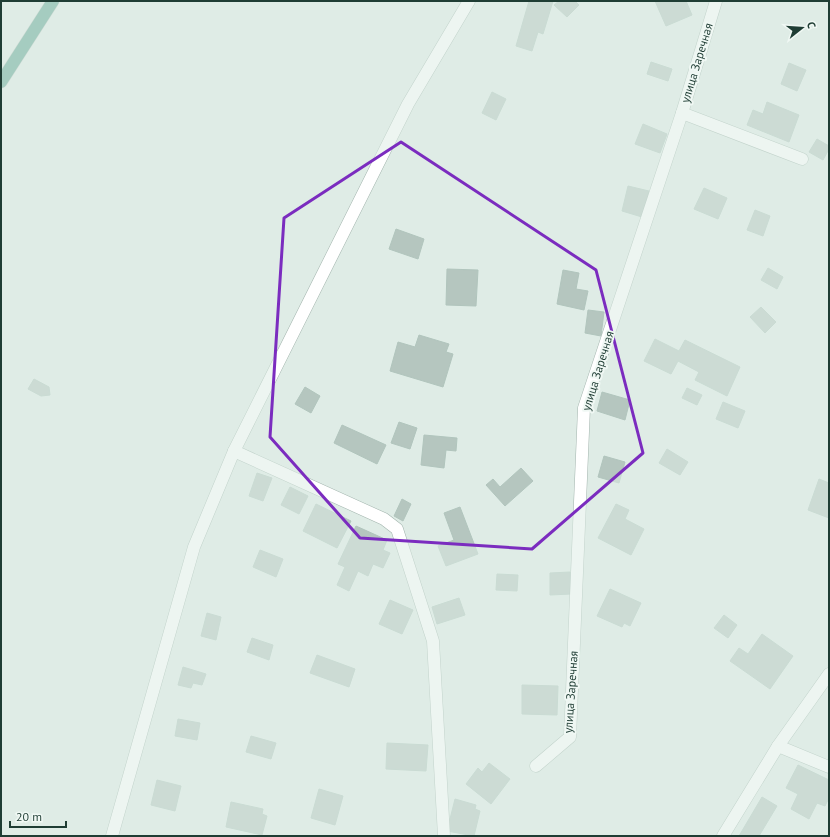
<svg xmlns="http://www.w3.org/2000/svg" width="830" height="837" font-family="'PT Sans',sans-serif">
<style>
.building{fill:#b5c6bf;stroke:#b1c5bd}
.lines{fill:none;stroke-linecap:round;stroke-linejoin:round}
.minor-casing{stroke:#a2b4ad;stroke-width:13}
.primary-casing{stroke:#c0c9c6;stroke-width:13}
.minor{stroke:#fff;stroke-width:12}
.primary{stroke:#61a492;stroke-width:12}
.marked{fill:none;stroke:#7b2cbf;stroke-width:3;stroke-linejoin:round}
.labels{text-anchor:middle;stroke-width:4;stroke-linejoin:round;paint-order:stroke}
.street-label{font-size:12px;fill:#1f3d34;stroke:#f0f8f4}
</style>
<rect width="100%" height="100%" fill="#dfece6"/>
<g class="building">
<polygon points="529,1 553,1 543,34 538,32 532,51 516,46"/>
<polygon points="559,1 575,1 579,5 567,17 554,5"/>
<polygon points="655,1 686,1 692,15 666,26"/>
<polygon points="651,62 672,69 668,81 647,74"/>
<polygon points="789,63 806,70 797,91 781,84"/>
<polygon points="492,92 506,99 496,120 482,113"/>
<polygon points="767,102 799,115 789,142 747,125 753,110 763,114"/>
<polygon points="643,124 667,134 660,153 635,144"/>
<polygon points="817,139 829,146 829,149 823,160 809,152"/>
<polygon points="628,186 649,191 642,217 622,211"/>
<polygon points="704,188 727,198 718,219 694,209"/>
<polygon points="755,210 770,216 763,236 747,230"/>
<polygon points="396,229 424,239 418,259 389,249"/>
<polygon points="768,268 783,277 777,289 761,280"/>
<polygon points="447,269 478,270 476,306 446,305"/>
<polygon points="563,270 579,273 576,289 588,291 584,310 557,304"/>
<polygon points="761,307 776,322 765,333 750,317"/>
<polygon points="588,310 604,312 601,336 585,333"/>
<polygon points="419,335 449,344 446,352 453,354 443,387 390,371 398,342 415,347"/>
<polygon points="655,339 679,351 685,340 740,367 727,396 695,380 699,372 678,361 671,374 644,361"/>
<polygon points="34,379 49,387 50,395 41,396 28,389"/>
<polygon points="305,387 320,396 311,413 295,404"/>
<polygon points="687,388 702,395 697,405 682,398"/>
<polygon points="602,392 630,400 625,420 597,411"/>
<polygon points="723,402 745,411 738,428 716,419"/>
<polygon points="399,422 417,428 410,449 391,443"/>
<polygon points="342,425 386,445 377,464 334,443"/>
<polygon points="424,435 457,438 456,451 446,450 444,468 421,465"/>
<polygon points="667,449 688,462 680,475 659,463"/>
<polygon points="604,456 625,462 619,483 598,477"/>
<polygon points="521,468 533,481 505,506 486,485 493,479 500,487"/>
<polygon points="257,473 272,478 263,501 249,496"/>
<polygon points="819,479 829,483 829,518 808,510"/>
<polygon points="290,487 308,496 299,514 281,505"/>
<polygon points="402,499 411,504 403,521 394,516"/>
<polygon points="316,504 351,521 337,548 303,531"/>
<polygon points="616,504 629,510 625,519 644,529 631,555 598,538"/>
<polygon points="460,507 478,554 446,566 438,546 454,540 444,513"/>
<polygon points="356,526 387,540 383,550 390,553 383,568 373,564 368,576 358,571 349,591 337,585 345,567 338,564"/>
<polygon points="260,550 283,559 276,577 253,567"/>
<polygon points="570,572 571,594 550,595 550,573"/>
<polygon points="497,574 518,575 517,591 496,590"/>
<polygon points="610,589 641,603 630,626 624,623 622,627 597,616"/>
<polygon points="459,598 465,615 437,624 432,607"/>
<polygon points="390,600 413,610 402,634 379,624"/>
<polygon points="207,613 221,617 216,640 201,636"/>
<polygon points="724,615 737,625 728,638 714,628"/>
<polygon points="762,634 793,656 770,689 730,661 739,648 748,654"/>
<polygon points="252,638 273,645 269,660 247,652"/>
<polygon points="317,655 355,669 349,687 310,673"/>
<polygon points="183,667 206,674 202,685 193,683 191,688 178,685"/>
<polygon points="522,685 558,686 557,715 522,714"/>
<polygon points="178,719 200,723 197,740 175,736"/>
<polygon points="251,736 276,743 271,759 246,752"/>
<polygon points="387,743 428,745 426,771 386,769"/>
<polygon points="489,763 510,779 491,804 466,784 478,768 482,772"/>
<polygon points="798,765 829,780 829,798 825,806 817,803 809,819 791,809 798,794 786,788"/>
<polygon points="157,780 181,786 175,811 151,805"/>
<polygon points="319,789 343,796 335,825 311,818"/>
<polygon points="762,797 777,806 759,836 739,836"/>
<polygon points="455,799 476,805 475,809 480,811 474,836 447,831"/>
<polygon points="231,802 263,809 262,814 267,816 262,835 226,827"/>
</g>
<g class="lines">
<g class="minor-casing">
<g id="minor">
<polyline points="682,113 802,159"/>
<polyline points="234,451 384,519 397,529 433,641 444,836"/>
<polyline points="778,746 829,767"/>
<polyline points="536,766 570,737 584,408 682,113 716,1"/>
<polyline points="112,836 194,547 234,451 408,104 469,1"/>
<polyline points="723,836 778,746 829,674"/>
</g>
</g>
<g class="primary-casing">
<polyline id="primary" points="1,82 53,1"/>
</g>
<use href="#minor" class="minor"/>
<use href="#primary" class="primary"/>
</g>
<path d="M0 0H830V837H0ZM 401,142 L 596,270 L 643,453 L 532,549 L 360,538 L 270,437 L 284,218 Z" fill="#dfece6" fill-opacity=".55" fill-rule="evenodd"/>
<path class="marked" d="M 401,142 L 596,270 L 643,453 L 532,549 L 360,538 L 270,437 L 284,218 Z"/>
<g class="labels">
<g class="street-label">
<text transform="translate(697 63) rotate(-73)" y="4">улица Заречная</text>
<text transform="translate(598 371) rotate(-73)" y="4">улица Заречная</text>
<text transform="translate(571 692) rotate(-86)" y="4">улица Заречная</text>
</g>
</g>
<rect width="830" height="837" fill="none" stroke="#1f3d34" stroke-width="4"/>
<g transform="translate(802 28) rotate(73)" stroke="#f0f8f4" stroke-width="3" paint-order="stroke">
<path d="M0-3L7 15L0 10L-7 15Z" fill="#1f3d34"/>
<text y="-6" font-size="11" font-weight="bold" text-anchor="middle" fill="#1f3d34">С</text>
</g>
<path d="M10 821v6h56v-6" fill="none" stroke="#1f3d34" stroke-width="2"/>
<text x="16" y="821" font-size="12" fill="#1f3d34" stroke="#f0f8f4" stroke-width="3" paint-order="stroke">20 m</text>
</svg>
